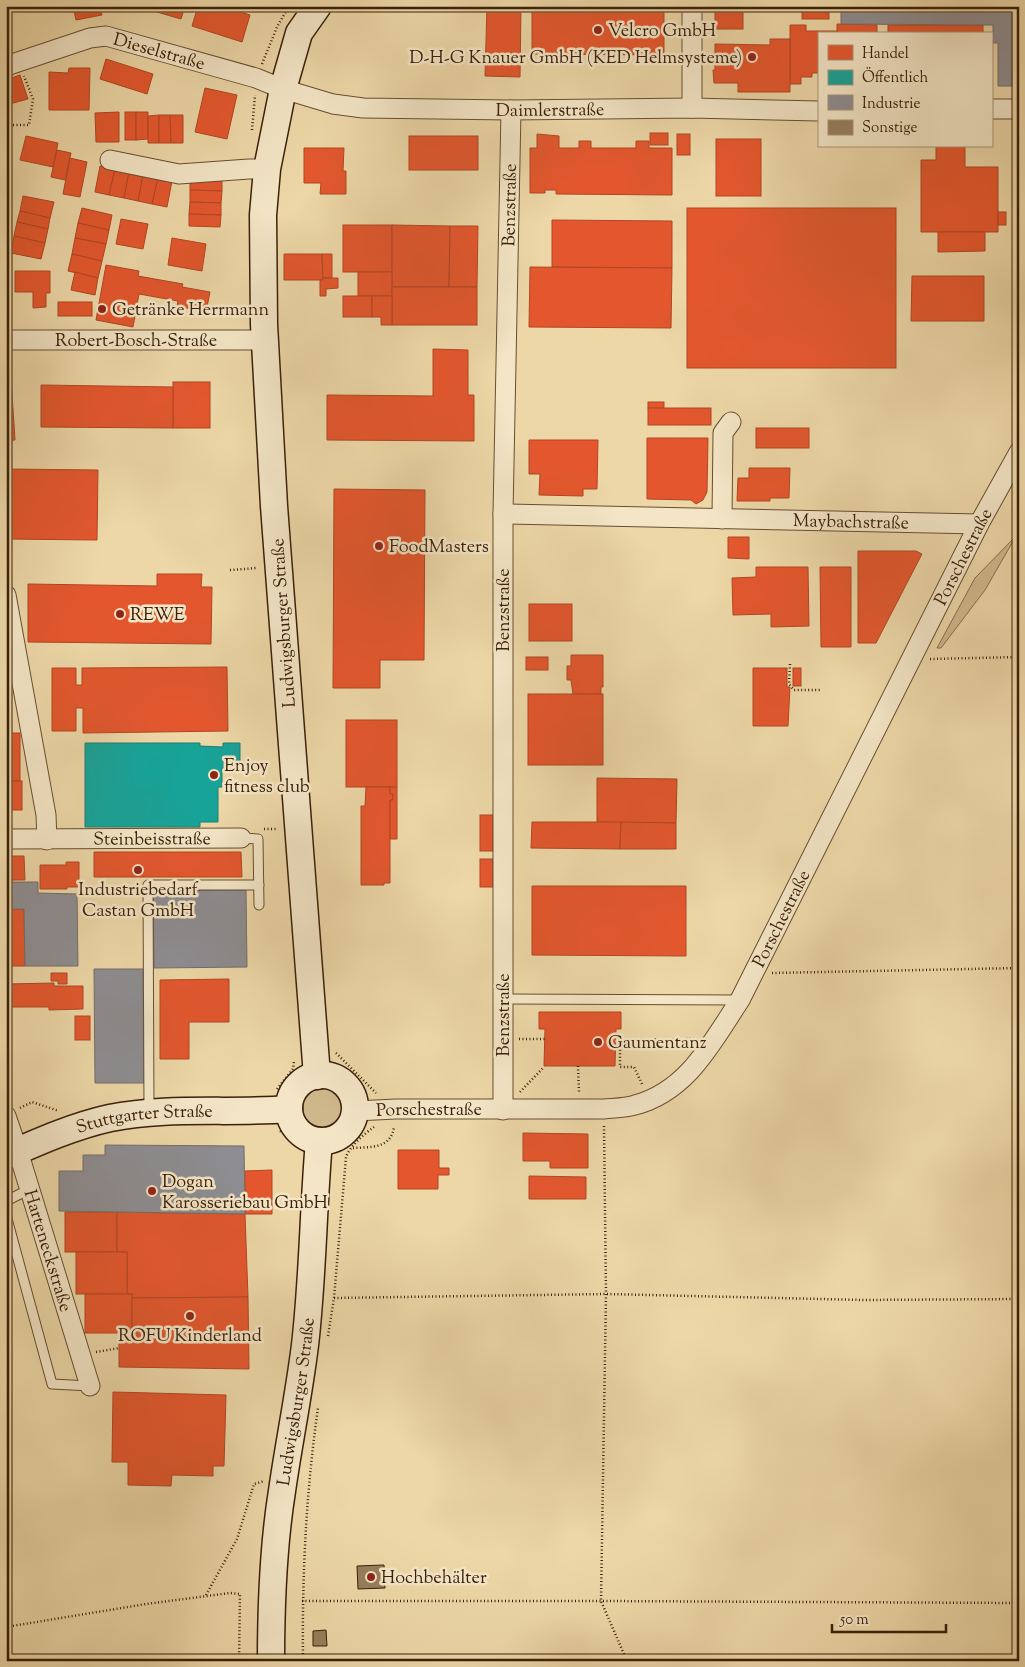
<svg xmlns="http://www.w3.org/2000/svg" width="1025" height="1667" font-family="'Sorts Mill Goudy',serif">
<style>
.green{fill:#cfb88c;stroke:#846c4c}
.shops{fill:#e4572e;stroke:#b14624}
.public{fill:#17a398;stroke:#227c6e}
.industry{fill:#8d8d92;stroke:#746c6a}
.building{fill:#977f5c;stroke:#3a200b}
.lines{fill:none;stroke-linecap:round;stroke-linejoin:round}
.lane-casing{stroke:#674e32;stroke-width:11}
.street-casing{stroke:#674e32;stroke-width:21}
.secondary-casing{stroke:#3a200b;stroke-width:29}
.path{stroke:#3a200b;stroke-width:2.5;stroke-dasharray:1 2.5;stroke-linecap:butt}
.lane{stroke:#f3e5c6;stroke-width:9}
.street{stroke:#f3e5c6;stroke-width:19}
.secondary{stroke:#f3e5c6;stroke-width:26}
.poi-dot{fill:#8f2418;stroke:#f3e5c6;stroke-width:2}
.labels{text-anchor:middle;stroke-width:5;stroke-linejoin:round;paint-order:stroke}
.poi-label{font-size:18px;fill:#3a200b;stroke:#f3e5c6;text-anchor:start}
.street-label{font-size:18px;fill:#3a200b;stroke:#f3e5c6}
</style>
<rect width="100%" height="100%" fill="#edd7a7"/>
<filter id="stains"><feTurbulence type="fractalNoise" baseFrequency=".004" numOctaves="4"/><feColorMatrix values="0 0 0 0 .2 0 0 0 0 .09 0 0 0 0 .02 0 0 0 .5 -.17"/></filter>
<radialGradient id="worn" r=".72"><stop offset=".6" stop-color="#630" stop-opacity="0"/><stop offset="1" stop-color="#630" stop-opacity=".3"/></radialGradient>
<g class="green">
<polygon points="1016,536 985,590 941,648 937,648 975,578"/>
<circle cx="322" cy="1109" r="24"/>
</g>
<g class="shops">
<polygon points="73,6 100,6 102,15 76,20"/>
<polygon points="136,6 185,6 181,19"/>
<polygon points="198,6 223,6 250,15 242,42 192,26"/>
<polygon points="487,6 521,6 520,77 485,76"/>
<polygon points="532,6 664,6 664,55 532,54"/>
<rect x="715" y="6" width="28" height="23"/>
<rect x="802" y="6" width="27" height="13"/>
<polygon points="837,24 877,25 877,34 837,34"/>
<polygon points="790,25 806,25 806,31 837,31 837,34 819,34 819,73 812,73 812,77 801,77 801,84 790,84"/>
<rect x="888" y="25" width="95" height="9"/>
<polygon points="770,39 790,39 790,92 738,92 738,83 714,83 713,70 715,70 715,44 770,45"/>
<polygon points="106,59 153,74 147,94 100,79"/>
<polygon points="69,68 90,68 89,110 49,110 49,72 68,73"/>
<polygon points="20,75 28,99 6,105 6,80"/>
<polygon points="205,88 237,95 227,139 195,132"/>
<polygon points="119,112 119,142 96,142 95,113"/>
<rect x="125" y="112" width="11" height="28"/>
<polygon points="136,112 148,112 148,139 136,140"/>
<polygon points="159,115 159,143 148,143 148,116"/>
<polygon points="159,115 170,115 171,143 159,143"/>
<polygon points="170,115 183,115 183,143 171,143"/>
<rect x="650" y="133" width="18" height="12"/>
<polygon points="537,134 559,136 559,148 579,148 579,141 591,141 591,148 636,148 636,141 649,141 649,148 672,148 672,195 556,194 556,190 545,190 545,193 530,193 530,148 537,148"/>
<rect x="677" y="134" width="13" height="21"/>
<polygon points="26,136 58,143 53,167 20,160"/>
<rect x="409" y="136" width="69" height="34"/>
<rect x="716" y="139" width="45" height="57"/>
<polygon points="936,146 965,146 965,167 998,167 998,232 921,232 921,160 936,160"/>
<polygon points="304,148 344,148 343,171 346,171 346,194 320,194 321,183 304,183"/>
<polygon points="57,150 71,153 65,180 51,177"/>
<polygon points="70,158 87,162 80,197 63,194"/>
<polygon points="100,166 115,169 109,195 95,192"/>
<polygon points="115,169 129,172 124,198 109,195"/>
<polygon points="129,172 143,175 138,201 124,198"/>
<polygon points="143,175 158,178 152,204 138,201"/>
<polygon points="158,178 172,181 167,207 152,204"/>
<polygon points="190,179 222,179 222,191 190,190"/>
<polygon points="190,190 222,191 221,203 190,202"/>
<polygon points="23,196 54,202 50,218 20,211"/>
<polygon points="190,202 221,203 221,215 189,214"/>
<polygon points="82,208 112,215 109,230 78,223"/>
<rect x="687" y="208" width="209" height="160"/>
<polygon points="20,211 50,218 48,229 17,222"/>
<rect x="998" y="212" width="8" height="13"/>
<polygon points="189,214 221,215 220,227 189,226"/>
<polygon points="121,219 148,224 143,249 116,244"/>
<polygon points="552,220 672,221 672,268 552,267"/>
<polygon points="17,222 48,229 45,243 14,236"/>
<polygon points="78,223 109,230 106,244 75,238"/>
<rect x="343" y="225" width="49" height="47"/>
<polygon points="392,225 450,226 449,287 392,287"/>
<polygon points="450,226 478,226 477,287 449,287"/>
<polygon points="938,232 985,232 985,251 938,252"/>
<polygon points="14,236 45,243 41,259 11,253"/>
<polygon points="75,238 106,244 102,261 72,254"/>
<polygon points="172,238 206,244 202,271 168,265"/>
<polygon points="6,253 11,253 6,266"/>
<polygon points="72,254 102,261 98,278 68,271"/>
<polygon points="284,254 322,254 323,280 284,280"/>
<polygon points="322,254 332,254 332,278 323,278"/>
<polygon points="106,265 139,271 138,276 183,284 182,287 210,292 206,312 177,306 178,301 139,294 133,327 96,320"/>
<polygon points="530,267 672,268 671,328 529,327"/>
<polygon points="15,271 50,271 50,293 46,293 46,307 33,308 33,292 15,292"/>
<polygon points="75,272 98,278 95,295 71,290"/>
<rect x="358" y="272" width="34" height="24"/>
<polygon points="912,276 984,276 984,321 911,321"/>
<polygon points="323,278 338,278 338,288 326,289 326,296 320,296 320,280 323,280"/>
<rect x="392" y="287" width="85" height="38"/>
<rect x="343" y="296" width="29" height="21"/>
<polygon points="372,296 392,296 392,325 381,325 381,317 372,317"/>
<rect x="58" y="302" width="34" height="14"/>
<polygon points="433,349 468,350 468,395 474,395 474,441 327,440 327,395 433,396"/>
<polygon points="6,378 11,378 15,440 6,441"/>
<rect x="173" y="382" width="37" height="46"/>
<polygon points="41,385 173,387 173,428 41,427"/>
<rect x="648" y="402" width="16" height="6"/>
<rect x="648" y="408" width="63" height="17"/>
<rect x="756" y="428" width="53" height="20"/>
<polygon points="647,438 708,438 707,492 703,500 696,504 691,500 647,499"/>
<polygon points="529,440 598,440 597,489 583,489 583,496 539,495 540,474 529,474"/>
<polygon points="749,468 790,468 789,498 770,498 770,501 737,501 738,478 749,478"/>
<polygon points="7,469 98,470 97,540 6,539"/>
<polygon points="334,489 425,490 424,660 380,660 380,688 333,688"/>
<polygon points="728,537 749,537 749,559 728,558"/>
<polygon points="858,551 916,551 922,554 876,643 858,643"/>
<polygon points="756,567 808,567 809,626 771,627 771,614 733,615 732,578 756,577"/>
<polygon points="820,567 851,567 851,647 821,647"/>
<polygon points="157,574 202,574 201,587 212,587 211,644 28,642 28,584 157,586"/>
<rect x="529" y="604" width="43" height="37"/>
<polygon points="571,655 603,655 603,687 601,687 601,694 573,694 571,680 567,680 567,666 571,666"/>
<rect x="526" y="657" width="22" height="13"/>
<polygon points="227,667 228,731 83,733 83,708 76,708 76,731 52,731 52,668 76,668 76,685 82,685 82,668"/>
<polygon points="753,668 787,668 787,687 790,687 788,726 753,726"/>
<rect x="793" y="668" width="8" height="18"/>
<rect x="528" y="694" width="75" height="71"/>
<rect x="6" y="716" width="5" height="10"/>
<rect x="346" y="720" width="51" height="67"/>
<rect x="6" y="733" width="14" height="48"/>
<polygon points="597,778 677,779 676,823 597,822"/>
<rect x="6" y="781" width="16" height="29"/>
<polygon points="366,787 390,787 390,794 393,794 393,800 390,800 390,883 384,883 384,885 361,885 361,806 365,806"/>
<polygon points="390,787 397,787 397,839 390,839 390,800 393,800 393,794 390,794"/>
<rect x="480" y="815" width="13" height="36"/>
<polygon points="532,822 621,822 620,849 531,848"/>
<polygon points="621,822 676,823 676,849 620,849"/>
<polygon points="94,852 241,852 242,877 94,877"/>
<polygon points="6,856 24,856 25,880 6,880"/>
<rect x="480" y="859" width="13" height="28"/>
<polygon points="66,862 79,862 79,887 67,887 67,889 40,889 40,865 66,865"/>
<polygon points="532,886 686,886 686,956 532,955"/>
<polygon points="6,909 24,909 25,966 6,966"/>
<polygon points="51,973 67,973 67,984 58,984 58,981 51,981"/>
<polygon points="229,979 229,1022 189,1022 189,1059 160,1059 160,980"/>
<polygon points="54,983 54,986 83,986 83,1009 49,1010 49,1007 6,1007 6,984"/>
<polygon points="539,1012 621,1012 621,1029 616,1029 615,1066 544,1066 545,1029 539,1029"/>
<rect x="75" y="1016" width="15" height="24"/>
<polygon points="523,1133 588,1134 588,1168 550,1168 550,1161 523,1161"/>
<polygon points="398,1150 439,1150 439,1168 449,1168 449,1175 438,1175 438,1189 398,1189"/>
<polygon points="272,1170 272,1214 245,1214 245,1171"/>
<polygon points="529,1176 586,1177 586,1199 529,1199"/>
<rect x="65" y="1212" width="52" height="40"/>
<polygon points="117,1212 245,1214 248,1297 132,1298 132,1294 127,1294 127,1252 117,1252"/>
<rect x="76" y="1252" width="51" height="42"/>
<rect x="85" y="1294" width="47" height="39"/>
<polygon points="248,1297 249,1369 119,1367 119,1333 132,1333 132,1298"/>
<polygon points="113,1392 226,1395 224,1466 213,1466 213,1476 172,1475 171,1486 128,1485 128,1462 112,1462"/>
</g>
<polygon class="public" points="85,743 200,743 200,746 223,747 223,743 240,743 240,768 222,768 222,787 218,787 218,822 200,822 200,827 85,827"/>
<g class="industry">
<polygon points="841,6 1019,6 1019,86 998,86 998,43 993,43 993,25 841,24"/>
<polygon points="6,882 38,882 38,893 77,894 78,966 25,966 24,909 6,909"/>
<polygon points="246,890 247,967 154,968 153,891"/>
<polygon points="94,969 143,969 144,1083 95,1083"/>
<polygon points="105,1145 244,1146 245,1214 59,1211 59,1171 83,1171 83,1155 105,1155"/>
</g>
<g class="building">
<polygon points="384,1565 385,1588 358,1589 357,1566"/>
<polygon points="326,1630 327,1646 313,1646 313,1631"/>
</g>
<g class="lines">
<g class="lane-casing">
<g id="lane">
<polyline points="241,838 258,839 259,905"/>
<polyline points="503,999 740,1000"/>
<polyline points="149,1110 148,885 259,885"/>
<polyline points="6,1201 30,1189"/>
<polyline points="6,1215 52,1384 90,1386"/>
</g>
</g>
<g class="street-casing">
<g id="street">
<polyline points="692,6 692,108"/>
<path id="s1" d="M 6,66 L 90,38 L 106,36 L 256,78 L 283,89 L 333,104 L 363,108 L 511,110 L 692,108 L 819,111"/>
<polyline points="991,109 1019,109"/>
<polyline points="110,160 179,174 249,169 267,169"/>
<path id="s2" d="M 6,340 L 265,340"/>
<path id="s3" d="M 503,514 L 979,524"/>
<polyline points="722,519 723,433 731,422"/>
<polyline points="6,595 46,815 47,840"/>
<path id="s4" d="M 6,839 L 241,838"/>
<path id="s5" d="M 503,1110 L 503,514 L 511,110"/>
<path id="s6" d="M 355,1111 L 396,1109 L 604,1109 C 614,1108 625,1108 635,1105 C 688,1091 712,1042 740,1000 L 979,524 L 1019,452"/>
<path id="s7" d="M 6,1116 L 18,1151 L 90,1386"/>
</g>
</g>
<g class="secondary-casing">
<g id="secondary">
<circle cx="322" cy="1108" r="33"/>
<polyline points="317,1076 274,506 264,324 263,215 267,169 283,89 299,33 318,6"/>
<path id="s8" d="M 6,1156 C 40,1141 74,1126 110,1118 C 169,1106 230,1114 289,1109"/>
<path id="s9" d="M 271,1661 C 271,1604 273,1547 282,1491 C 289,1442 299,1394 305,1345 C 313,1277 313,1209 319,1141"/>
</g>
</g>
<g class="path">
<polyline points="262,64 277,27 289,6"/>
<polyline points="6,125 29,125 33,99 24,76"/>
<polyline points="252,130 255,95"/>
<polyline points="230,570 257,568"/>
<polyline points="930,659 1019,657"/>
<polyline points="790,664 789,684 794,690 820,690"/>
<polyline points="264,829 278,829"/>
<polyline points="772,973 1019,968"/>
<polyline points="519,1039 545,1039"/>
<polyline points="336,1053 376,1093"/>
<polyline points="578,1066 579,1092"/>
<polyline points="642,1084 634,1067 620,1067 620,1040 695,1039"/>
<polyline points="277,1089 293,1069 294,1061"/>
<polyline points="520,1092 543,1068"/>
<polyline points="20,1108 32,1102 59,1111"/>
<polyline points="604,1126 606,1294 601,1601 627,1661"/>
<polyline points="280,1131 294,1140 297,1147"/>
<path d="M 353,1148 C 370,1147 392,1149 394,1126"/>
<polyline points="334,1298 606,1294 864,1300 1019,1299"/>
<path d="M 328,1336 L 334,1298 L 346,1157 C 350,1146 364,1134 374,1127"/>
<polyline points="96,1352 119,1348"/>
<polyline points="206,1595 237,1539 254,1484 264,1481"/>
<polyline points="302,1601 601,1601 1019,1603"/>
<polyline points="6,1627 146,1604 230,1593 240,1594 239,1661"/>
<path d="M 303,1661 C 302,1576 306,1492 318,1408"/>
</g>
<use href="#lane" class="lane"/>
<use href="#street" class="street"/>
<use href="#secondary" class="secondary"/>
</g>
<g class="poi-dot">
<circle cx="598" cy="30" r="5"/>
<circle cx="752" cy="57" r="5"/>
<circle cx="102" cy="309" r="5"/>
<circle cx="379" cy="546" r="5"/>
<circle cx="120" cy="614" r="5"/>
<circle cx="214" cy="775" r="5"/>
<circle cx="138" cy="870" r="5"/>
<circle cx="598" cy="1042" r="5"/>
<circle cx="152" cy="1191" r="5"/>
<circle cx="190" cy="1316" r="5"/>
<circle cx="371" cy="1577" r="5"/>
</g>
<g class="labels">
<g class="poi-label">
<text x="608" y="36">Velcro GmbH</text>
<text x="742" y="63" text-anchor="end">D-H-G Knauer GmbH (KED Helmsysteme)</text>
<text x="112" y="315">Getränke Herrmann</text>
<text x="389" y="552">FoodMasters</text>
<text x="130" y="620">REWE</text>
<text x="224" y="771">Enjoy<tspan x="224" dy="21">fitness club</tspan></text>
<text x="138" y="895" text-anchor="middle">Industriebedarf<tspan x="138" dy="21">Castan GmbH</tspan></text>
<text x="608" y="1048">Gaumentanz</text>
<text x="162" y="1187">Dogan<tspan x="162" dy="21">Karosseriebau GmbH</tspan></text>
<text x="190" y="1341" text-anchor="middle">ROFU Kinderland</text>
<text x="381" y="1583">Hochbehälter</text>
</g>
<g class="street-label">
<text dy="6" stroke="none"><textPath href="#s1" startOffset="160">Dieselstraße</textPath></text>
<text dy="6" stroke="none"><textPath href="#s1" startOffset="559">Daimlerstraße</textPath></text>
<text dy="6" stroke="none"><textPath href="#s5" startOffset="905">Benzstraße</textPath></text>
<text dy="6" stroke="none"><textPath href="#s2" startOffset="130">Robert-Bosch-Straße</textPath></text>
<text dy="6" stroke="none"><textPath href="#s3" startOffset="348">Maybachstraße</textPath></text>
<text dy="6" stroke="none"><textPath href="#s6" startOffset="929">Porschestraße</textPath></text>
<text transform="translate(503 610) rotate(-90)" y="6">Benzstraße</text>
<text transform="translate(283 623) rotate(-94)" y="6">Ludwigsburger Straße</text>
<text dy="6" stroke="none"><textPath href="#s4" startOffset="146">Steinbeisstraße</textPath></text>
<text dy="6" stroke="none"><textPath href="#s6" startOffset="524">Porschestraße</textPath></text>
<text transform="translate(503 1015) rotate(-90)" y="6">Benzstraße</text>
<text dy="6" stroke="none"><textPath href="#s6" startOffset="74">Porschestraße</textPath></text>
<text dy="6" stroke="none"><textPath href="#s8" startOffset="145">Stuttgarter Straße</textPath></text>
<text dy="6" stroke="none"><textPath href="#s7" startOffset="141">Harteneckstraße</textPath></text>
<text dy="6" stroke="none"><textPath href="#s9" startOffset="261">Ludwigsburger Straße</textPath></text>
</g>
</g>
<rect width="1025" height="1667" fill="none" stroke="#edd7a7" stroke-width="25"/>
<rect x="8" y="8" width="1010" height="1652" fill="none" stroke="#3a200b" stroke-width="2.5"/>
<rect x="12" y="12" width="1000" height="1642" fill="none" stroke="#3a200b"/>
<rect x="818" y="32" width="175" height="115" fill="#f3e5c6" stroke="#a9967b"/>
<rect x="828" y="45" width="25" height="15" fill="#e4572e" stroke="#a9967b"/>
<text x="862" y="58" font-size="15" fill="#3a200b">Handel</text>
<rect x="828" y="70" width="25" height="15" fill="#17a398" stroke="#a9967b"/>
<text x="862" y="82" font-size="15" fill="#3a200b">Öffentlich</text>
<rect x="828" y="95" width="25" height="15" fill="#8d8d92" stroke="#a9967b"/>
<text x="862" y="108" font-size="15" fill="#3a200b">Industrie</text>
<rect x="828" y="120" width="25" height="15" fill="#977f5c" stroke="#a9967b"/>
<text x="862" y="132" font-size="15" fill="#3a200b">Sonstige</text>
<path d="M832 1624v8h114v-8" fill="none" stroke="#3a200b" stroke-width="2.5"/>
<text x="840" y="1624" font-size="15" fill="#3a200b" stroke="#f3e5c6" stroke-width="4" paint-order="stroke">50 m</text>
<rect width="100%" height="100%" filter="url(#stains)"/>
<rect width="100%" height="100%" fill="url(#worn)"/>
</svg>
